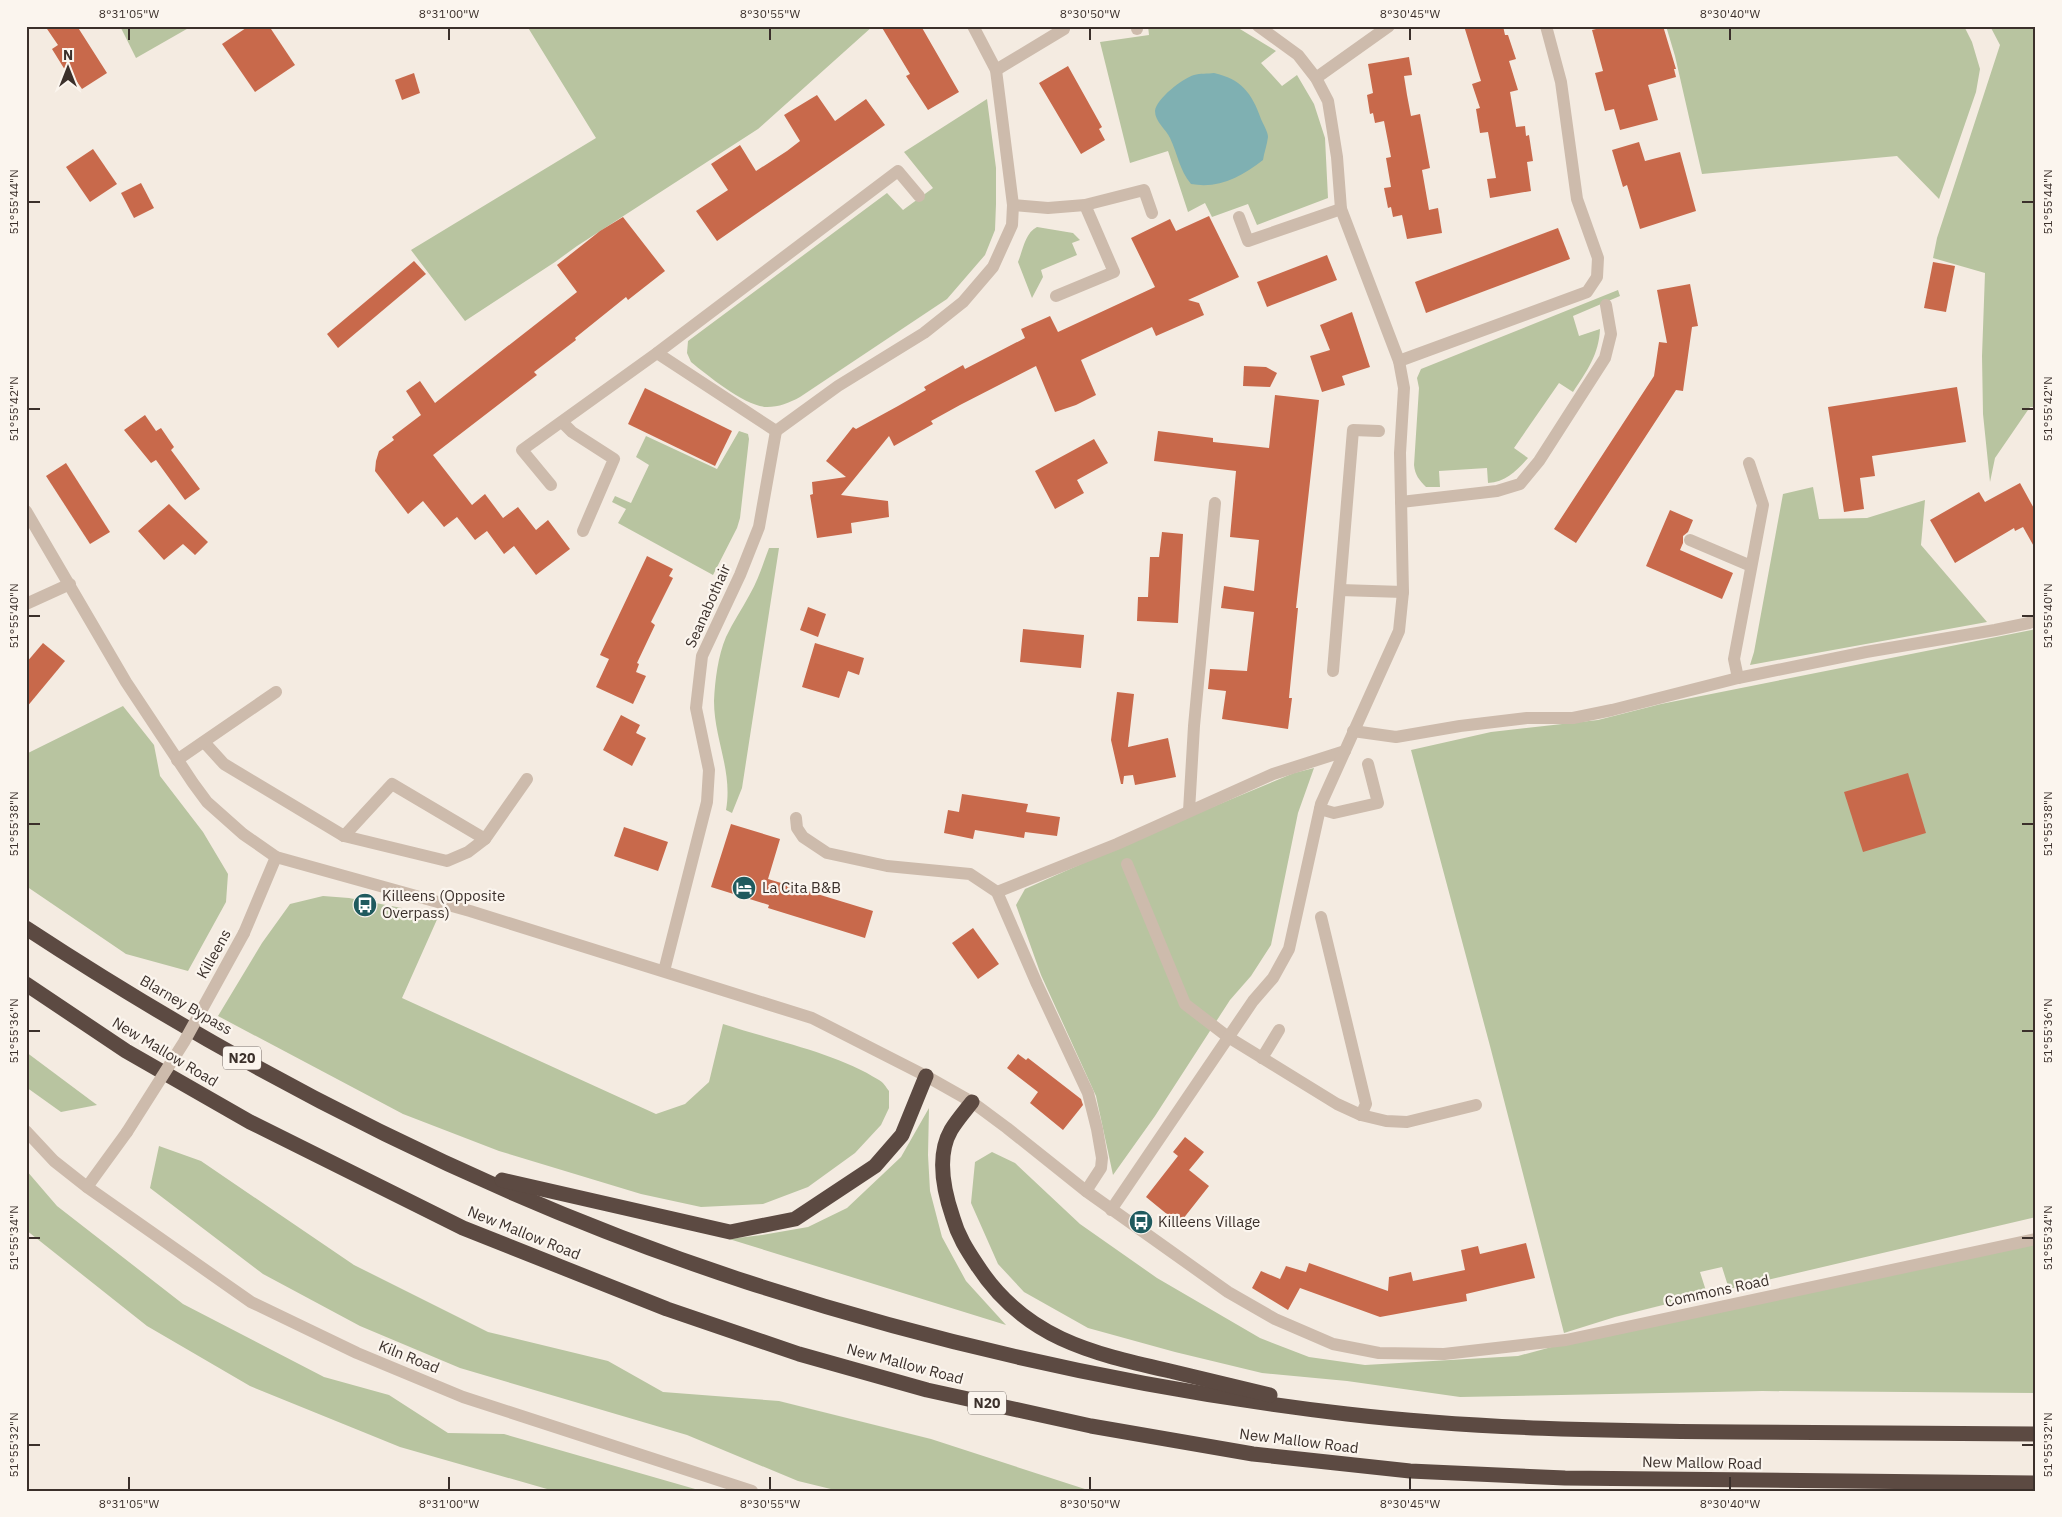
<svg xmlns="http://www.w3.org/2000/svg" width="2062" height="1517" font-family="'IBM Plex Sans',sans-serif">
<style>
.green{fill:#b8c4a0}
.water{fill:#7fb0b2}
.building{fill:#c8694b}
.lines{fill:none;stroke-linecap:round;stroke-linejoin:round}
.minor{stroke:#cdbbac;stroke-width:12}
.highway{stroke:#5c4a42;stroke-width:15}
.minor-bridge{stroke:#cdbbac;stroke-width:12}
.ticks{fill:none;stroke:#3b302b;stroke-width:2}
.labels{text-anchor:middle;stroke-width:4.5;stroke-linejoin:round;paint-order:stroke}
.shield{fill:#fbf5ee;stroke:#756b66;stroke-width:1}
.shield-label{font-size:14px;font-weight:bold;fill:#3b302b}
.street-label{font-size:15px;fill:#3b302b;stroke:#fbf5ee}
.poi-label{font-size:15px;fill:#3b302b;stroke:#fbf5ee;text-anchor:start}
.neatline{fill:none;stroke:#3b302b;stroke-width:2}
.ticks-label{font-size:12px;text-anchor:middle;fill:#3b302b}
</style>
<rect width="100%" height="100%" fill="#f4ebe1"/>
<g class="green">
<polygon points="120,26 192,26 136,58"/>
<polygon points="527,26 873,26 758,129 577,246 555,262 465,321 411,250 596,138"/>
<polygon points="1148,26 1235,26 1276,51 1261,63 1282,86 1297,75 1314,104 1325,138 1328,198 1257,225 1248,204 1212,217 1205,203 1188,212 1168,151 1130,163 1100,42 1149,35"/>
<polygon points="1666,26 1964,26 1972,42 1980,69 1976,92 1939,199 1897,156 1702,174 1675,56"/>
<polygon points="1990,26 2036,26 2036,407 2030,407 1995,458 1990,482 1983,414 1982,356 1985,273 1933,258 1937,238 2000,45"/>
<path d="M 987,99 L 996,168 L 996,204 L 995,230 L 985,255 L 947,299 L 800,397 C 789,403 779,407 767,407 C 746,407 707,375 691,362 L 687,353 L 688,341 L 887,193 L 903,210 L 933,188 L 904,152 Z"/>
<path d="M 1037,227 L 1073,233 L 1080,240 L 1072,243 L 1077,255 L 1041,270 L 1043,277 L 1032,298 L 1018,262 C 1023,250 1025,233 1037,227 Z"/>
<path d="M 1618,290 L 1620,296 L 1573,316 L 1579,336 L 1600,329 C 1599,354 1587,371 1573,392 L 1559,383 L 1514,448 L 1528,458 C 1516,471 1506,482 1488,483 L 1487,468 L 1439,471 L 1440,487 L 1426,487 C 1419,480 1415,475 1414,465 L 1419,388 L 1417,378 L 1421,369 Z"/>
<polygon points="739,431 748,434 749,439 740,518 737,528 713,575 618,523 626,509 612,502 615,496 631,503 649,465 636,457 646,436 717,469"/>
<polygon points="1813,487 1819,519 1867,518 1925,500 1921,545 1987,622 1750,665 1754,652 1783,494"/>
<path d="M 769,548 L 779,548 L 742,788 L 732,813 L 726,810 C 733,771 714,739 714,701 C 715,680 718,656 726,637 C 733,622 742,609 750,594 C 758,580 763,564 769,548 Z"/>
<polygon points="2036,629 2036,1217 1729,1289 1722,1267 1700,1272 1707,1294 1615,1317 1564,1333 1490,1046 1411,750 1491,732 1598,720 1661,704"/>
<polygon points="123,706 154,745 160,776 203,832 228,874 226,902 188,971 126,954 26,886 26,754"/>
<polygon points="1314,768 1298,813 1271,945 1251,976 1230,1000 1155,1116 1113,1175 1096,1096 1041,975 1016,905 1025,889 1169,825 1294,773"/>
<path d="M 323,896 L 349,898 L 439,915 L 402,998 L 656,1114 L 685,1104 L 709,1082 L 723,1024 C 772,1040 837,1053 879,1080 C 883,1082 886,1087 889,1091 L 889,1108 L 881,1125 L 855,1153 L 808,1187 L 763,1204 L 701,1207 L 641,1194 L 499,1151 L 403,1114 L 218,1016 L 262,943 L 290,904 Z"/>
<polygon points="26,1052 97,1105 61,1112 26,1087"/>
<polygon points="929,1108 928,1155 930,1191 942,1237 966,1281 1006,1325 729,1239 762,1235 808,1227 847,1208 901,1157"/>
<polygon points="159,1146 201,1161 354,1265 488,1332 608,1361 663,1392 779,1401 931,1439 1091,1491 839,1491 798,1481 687,1435 460,1368 360,1326 263,1274 150,1188"/>
<polygon points="992,1152 1015,1163 1080,1224 1157,1278 1260,1338 1309,1357 1365,1365 1518,1356 1614,1330 2036,1239 2036,1393 1762,1391 1460,1397 1347,1381 1262,1373 1175,1352 1088,1328 1024,1292 998,1264 971,1203 975,1162"/>
<polygon points="26,1170 57,1206 183,1304 324,1377 389,1395 448,1433 504,1434 702,1491 554,1491 400,1447 250,1386 147,1326 26,1230"/>
</g>
<path class="water" d="M 1214,73 C 1241,79 1252,93 1261,119 C 1263,124 1268,132 1268,137 C 1267,145 1264,153 1263,160 C 1241,177 1219,189 1191,184 C 1179,169 1178,155 1170,138 C 1166,129 1155,122 1155,111 C 1156,99 1183,78 1194,75 C 1200,73 1208,74 1214,73 Z"/>
<g class="building">
<polygon points="45,26 77,26 107,73 82,89 73,76 70,78 52,49 58,45"/>
<polygon points="249,26 269,26 295,65 255,92 222,44"/>
<polygon points="881,26 921,26 959,92 928,110 906,76 910,74"/>
<polygon points="1464,26 1503,26 1505,35 1508,35 1516,59 1509,61 1518,90 1510,92 1516,127 1525,126 1526,136 1529,135 1533,161 1527,162 1531,191 1490,198 1487,179 1496,178 1488,132 1480,133 1476,109 1480,108 1472,84 1481,81"/>
<polygon points="1608,26 1663,26 1676,69 1674,69 1676,77 1648,85 1658,120 1620,130 1614,109 1605,111 1595,73 1603,71 1592,30"/>
<polygon points="1409,57 1412,75 1404,76 1407,95 1411,116 1420,114 1430,168 1422,170 1429,210 1438,208 1442,233 1407,239 1402,215 1393,217 1391,207 1388,208 1384,188 1391,187 1386,158 1391,157 1384,121 1375,123 1373,113 1370,114 1367,95 1373,93 1368,64"/>
<polygon points="1068,66 1102,127 1099,129 1105,140 1081,154 1039,83"/>
<polygon points="414,73 420,93 402,100 395,80"/>
<polygon points="817,95 835,121 866,99 885,125 717,241 696,211 728,190 711,164 740,145 756,171 787,151 800,141 784,115"/>
<polygon points="1639,142 1645,161 1680,152 1696,211 1640,229 1627,185 1623,187 1612,150"/>
<polygon points="93,149 117,184 90,202 66,167"/>
<polygon points="141,183 154,208 134,218 121,193"/>
<polygon points="1209,216 1239,277 1188,300 1199,303 1204,315 1156,336 1152,327 1081,360 1096,395 1076,405 1055,412 1036,366 960,405 931,421 933,424 894,446 889,436 841,495 888,501 889,517 851,523 852,533 817,538 810,495 813,494 812,482 846,477 826,461 853,427 856,429 898,406 926,390 924,387 963,365 965,369 1025,338 1021,329 1050,316 1058,332 1155,287 1131,238 1170,219 1176,231"/>
<polygon points="623,217 665,271 628,300 626,297 575,338 576,340 534,372 537,375 433,455 472,505 485,494 503,518 518,507 536,530 548,520 570,549 536,575 514,546 504,554 487,531 475,540 457,517 444,527 423,501 408,514 375,471 376,461 379,451 394,440 392,437 421,415 406,391 420,381 435,403 577,292 557,265 600,231"/>
<polygon points="1558,228 1570,259 1426,313 1415,282"/>
<polygon points="1327,255 1337,280 1267,307 1257,282"/>
<polygon points="414,261 426,274 338,348 327,334"/>
<polygon points="1933,262 1955,266 1946,312 1924,308"/>
<polygon points="1690,284 1698,326 1692,327 1683,391 1676,390 1576,543 1554,529 1654,376 1659,342 1667,343 1657,290"/>
<polygon points="1352,312 1370,367 1342,376 1345,385 1322,392 1310,356 1330,350 1320,325"/>
<polygon points="1244,366 1266,367 1277,373 1270,387 1243,386"/>
<polygon points="1957,387 1966,442 1872,456 1875,476 1860,478 1864,509 1844,512 1828,407"/>
<polygon points="645,388 732,431 715,466 628,424"/>
<polygon points="1275,395 1319,400 1296,608 1298,608 1289,698 1292,698 1288,729 1222,719 1226,691 1208,689 1210,669 1247,671 1254,612 1221,608 1224,586 1254,591 1259,540 1230,537 1236,471 1154,461 1158,431 1213,438 1213,442 1269,448"/>
<polygon points="145,415 156,431 161,428 174,447 171,450 200,489 185,500 156,460 151,463 124,430"/>
<polygon points="1094,439 1108,463 1077,480 1084,493 1055,509 1035,471"/>
<polygon points="66,463 110,532 90,544 46,476"/>
<polygon points="2020,483 2036,512 2036,550 2023,527 2015,531 2014,528 1955,563 1930,520 1979,492 1985,502"/>
<polygon points="169,504 208,542 195,555 183,544 164,560 138,531"/>
<polygon points="1670,510 1693,520 1688,532 1683,536 1683,543 1680,550 1733,573 1722,599 1646,566"/>
<polygon points="1162,532 1183,534 1178,623 1137,621 1138,597 1148,597 1150,557 1159,557"/>
<polygon points="647,556 673,569 669,576 673,578 651,622 655,625 637,663 639,664 636,672 646,676 633,704 596,687 609,659 600,655"/>
<polygon points="808,607 826,614 818,637 800,630"/>
<polygon points="1023,629 1084,635 1081,668 1020,662"/>
<polygon points="43,643 65,661 26,708 26,663"/>
<polygon points="815,643 864,658 859,675 848,671 839,698 802,687"/>
<polygon points="1117,692 1134,694 1128,747 1168,738 1176,777 1135,785 1133,775 1124,776 1123,784 1121,784 1111,740"/>
<polygon points="621,715 640,725 636,733 646,738 632,766 603,750"/>
<polygon points="1908,773 1926,833 1863,852 1844,792"/>
<polygon points="962,794 1028,804 1026,812 1060,817 1057,836 1025,832 1024,838 975,830 973,839 944,833 948,810 959,812"/>
<polygon points="731,824 780,839 768,879 873,911 865,938 768,908 769,905 711,887"/>
<polygon points="624,827 668,842 658,871 614,856"/>
<polygon points="973,928 999,964 978,979 952,943"/>
<polygon points="1018,1054 1026,1060 1028,1058 1081,1099 1083,1105 1063,1130 1030,1103 1038,1092 1007,1068"/>
<polygon points="1185,1137 1204,1152 1189,1170 1209,1186 1179,1224 1146,1197 1178,1156 1173,1152"/>
<polygon points="1526,1243 1535,1278 1466,1294 1467,1301 1380,1317 1300,1288 1288,1310 1252,1288 1261,1271 1280,1279 1286,1266 1306,1272 1309,1263 1388,1291 1389,1277 1411,1272 1413,1281 1465,1270 1461,1250 1478,1246 1480,1254"/>
</g>
<g class="lines">
<g class="minor">
<polyline points="1137,26 1137,29"/>
<polyline points="996,70 1064,29"/>
<polyline points="1316,78 1389,26"/>
<polyline points="1013,205 1048,208 1085,205 1144,190 1152,213"/>
<polyline points="1239,217 1248,241 1341,209"/>
<polyline points="1056,296 1114,272 1085,205"/>
<polyline points="657,353 776,431"/>
<polyline points="1399,361 1587,292 1597,277 1598,258 1577,199 1561,82 1546,26"/>
<polyline points="562,422 572,432 614,459 583,531"/>
<polyline points="776,431 838,386 924,333 963,302 993,267 1012,225 1013,205 996,70 973,26"/>
<polyline points="551,485 522,450 657,353 898,171 919,196"/>
<polyline points="1401,502 1497,491 1520,484 1539,461 1605,358 1611,334 1606,305"/>
<polyline points="26,511 126,682 193,783 207,802 243,834 276,857 470,911 812,1018 926,1076 972,1102 1007,1128 1086,1191 1228,1292 1275,1319 1333,1344 1379,1353 1444,1354 1566,1340 2036,1239"/>
<polyline points="1690,540 1751,566"/>
<polyline points="1340,590 1403,592"/>
<polyline points="26,604 70,584"/>
<polyline points="1333,671 1353,430 1379,431"/>
<polyline points="1738,678 1734,659 1763,505 1749,463"/>
<polyline points="1353,731 1396,737 1460,726 1527,718 1573,718 1612,710 1738,678 1866,652 1995,630 2029,623 2036,620"/>
<polyline points="204,742 224,764 344,836 447,861 468,852 485,839 527,779"/>
<polyline points="177,760 276,692"/>
<polyline points="1320,809 1334,813 1378,803 1368,764"/>
<polyline points="1189,811 1194,726 1215,503"/>
<polyline points="796,818 797,828 803,837 827,853 887,866 970,874 997,892 1037,984 1088,1093 1097,1129 1102,1158 1101,1168 1086,1191"/>
<polyline points="344,836 392,784 485,839"/>
<polyline points="1127,864 1185,1004 1228,1037 1337,1104 1361,1115 1386,1121 1407,1122 1476,1105"/>
<polyline points="997,892 1117,844 1273,774 1345,751"/>
<polyline points="1321,917 1366,1104 1361,1115"/>
<polyline points="244,933 276,857"/>
<polyline points="664,971 707,802 709,770 696,708 702,656 740,575 759,527 776,431"/>
<polyline points="1262,1058 1279,1030"/>
<polyline points="26,1131 54,1161 87,1187 251,1302 357,1353 463,1397 752,1491"/>
<polyline points="87,1187 127,1132"/>
<polyline points="1111,1210 1253,1001 1273,978 1289,949 1321,804 1399,631 1403,592 1400,453 1404,388 1399,361 1341,209 1337,157 1328,101 1316,78 1298,55 1258,26"/>
</g>
<g class="highway">
<path d="M 26,928 C 250,1075 493,1199 747,1282 C 943,1346 1143,1390 1347,1414 C 1477,1429 1608,1431 1739,1432 C 1838,1433 1937,1434 2036,1434"/>
<polyline points="26,984 126,1051 250,1122 463,1228 667,1309 799,1354 927,1390 1091,1426 1253,1454 1410,1471 1565,1478 2036,1483"/>
<path d="M 972,1102 C 965,1111 957,1120 951,1130 C 936,1156 944,1192 953,1218 C 958,1236 967,1250 977,1265 C 1024,1338 1091,1353 1170,1371 C 1203,1379 1236,1387 1270,1395"/>
<polyline points="502,1180 730,1232 795,1219 875,1166 902,1135 926,1076"/>
</g>
<polyline class="minor-bridge" points="127,1132 184,1042 244,933"/>
</g>
<path class="ticks" d="M 129,28 L 129,40M 449,28 L 449,40M 770,28 L 770,40M 1090,28 L 1090,40M 1410,28 L 1410,40M 1730,28 L 1730,40M 28,202 L 40,202M 2022,202 L 2034,202M 28,409 L 40,409M 2022,409 L 2034,409M 28,616 L 40,616M 2022,616 L 2034,616M 28,824 L 40,824M 2022,824 L 2034,824M 28,1031 L 40,1031M 2022,1031 L 2034,1031M 28,1238 L 40,1238M 2022,1238 L 2034,1238M 28,1445 L 40,1445M 2022,1445 L 2034,1445M 129,1477 L 129,1490M 449,1477 L 449,1490M 770,1477 L 770,1490M 1090,1477 L 1090,1490M 1410,1477 L 1410,1490M 1730,1477 L 1730,1490"/>
<defs>
<g id="hotel-disc" transform="scale(1.25)"><circle r="9.5" fill="#1f5a5e" stroke="#fbf5ee"/><path d="M-6-4.5h1.5V1H6V5H4.5V3h-9V5H-6ZM-4 0a1.8 1.8 0 1 1 3.6 0ZM.5 0V-2.5h3Q6-2.5 6 0Z" fill="#fff"/></g>
<g id="bus-disc" transform="scale(1.25)"><circle r="9.5" fill="#1f5a5e" stroke="#fbf5ee"/><path d="M-5-6H5V4H4V6H2V4H-2V6H-4V4H-5ZM-3.5-4V0h7V-4ZM-3.5 1.2v1.5H-2V1.2ZM2 1.2v1.5H3.5V1.2Z" fill="#fff"/></g>
</defs>
<g fill-rule="evenodd">
<use href="#hotel-disc" x="744" y="888"/>
<use href="#bus-disc" x="365" y="905"/>
<use href="#bus-disc" x="1141" y="1222"/>
</g>
<g class="labels">
<g class="shield">
<rect x="223" y="1046.5" width="38" height="23" rx="4"/>
<rect x="968" y="1391.5" width="38" height="23" rx="4"/>
</g>
<g class="shield-label">
<text x="242" y="1063">N20</text>
<text x="987" y="1408">N20</text>
</g>
<g class="street-label">
<text transform="translate(708 606) rotate(-66)" y="5">Seanabothair</text>
<text transform="translate(214 954) rotate(-61)" y="5">Killeens</text>
<text transform="translate(186 1005) rotate(30)" y="5">Blarney Bypass</text>
<text transform="translate(165 1052) rotate(31)" y="5">New Mallow Road</text>
<text transform="translate(524 1233) rotate(22)" y="5">New Mallow Road</text>
<text transform="translate(1717 1291) rotate(-12)" y="5">Commons Road</text>
<text transform="translate(409 1357) rotate(22)" y="5">Kiln Road</text>
<text transform="translate(905 1364) rotate(15)" y="5">New Mallow Road</text>
<text transform="translate(1299 1441) rotate(7)" y="5">New Mallow Road</text>
<text transform="translate(1702 1463) rotate(1)" y="5">New Mallow Road</text>
</g>
<g class="poi-label">
<text x="762" y="893">La Cita B&amp;B</text>
<text x="382" y="901">Killeens (Opposite<tspan x="382" dy="17">Overpass)</tspan></text>
<text x="1158" y="1227">Killeens Village</text>
</g>
</g>
<rect width="2062" height="1517" fill="none" stroke="#fbf5ee" stroke-width="55"/>
<g transform="translate(68 68)" stroke="#fbf5ee" stroke-width="4" paint-order="stroke">
<path d="M0-4L9 19L0 12L-9 19Z" fill="#3b302b"/>
<text y="-8" font-size="14" font-weight="bold" text-anchor="middle" fill="#3b302b">N</text>
</g>
<rect x="28" y="28" width="2006" height="1462" class="neatline"/>
<g class="ticks-label">
<text x="129" y="18">8°31'05"W</text>
<text x="449" y="18">8°31'00"W</text>
<text x="770" y="18">8°30'55"W</text>
<text x="1090" y="18">8°30'50"W</text>
<text x="1410" y="18">8°30'45"W</text>
<text x="1730" y="18">8°30'40"W</text>
<text transform="translate(14 202) rotate(-90)" y="4">51°55'44"N</text>
<text transform="translate(2048 202) rotate(-90)" y="4">51°55'44"N</text>
<text transform="translate(14 409) rotate(-90)" y="4">51°55'42"N</text>
<text transform="translate(2048 409) rotate(-90)" y="4">51°55'42"N</text>
<text transform="translate(14 616) rotate(-90)" y="4">51°55'40"N</text>
<text transform="translate(2048 616) rotate(-90)" y="4">51°55'40"N</text>
<text transform="translate(14 824) rotate(-90)" y="4">51°55'38"N</text>
<text transform="translate(2048 824) rotate(-90)" y="4">51°55'38"N</text>
<text transform="translate(14 1031) rotate(-90)" y="4">51°55'36"N</text>
<text transform="translate(2048 1031) rotate(-90)" y="4">51°55'36"N</text>
<text transform="translate(14 1238) rotate(-90)" y="4">51°55'34"N</text>
<text transform="translate(2048 1238) rotate(-90)" y="4">51°55'34"N</text>
<text transform="translate(14 1445) rotate(-90)" y="4">51°55'32"N</text>
<text transform="translate(2048 1445) rotate(-90)" y="4">51°55'32"N</text>
<text x="129" y="1508">8°31'05"W</text>
<text x="449" y="1508">8°31'00"W</text>
<text x="770" y="1508">8°30'55"W</text>
<text x="1090" y="1508">8°30'50"W</text>
<text x="1410" y="1508">8°30'45"W</text>
<text x="1730" y="1508">8°30'40"W</text>
</g>
</svg>
